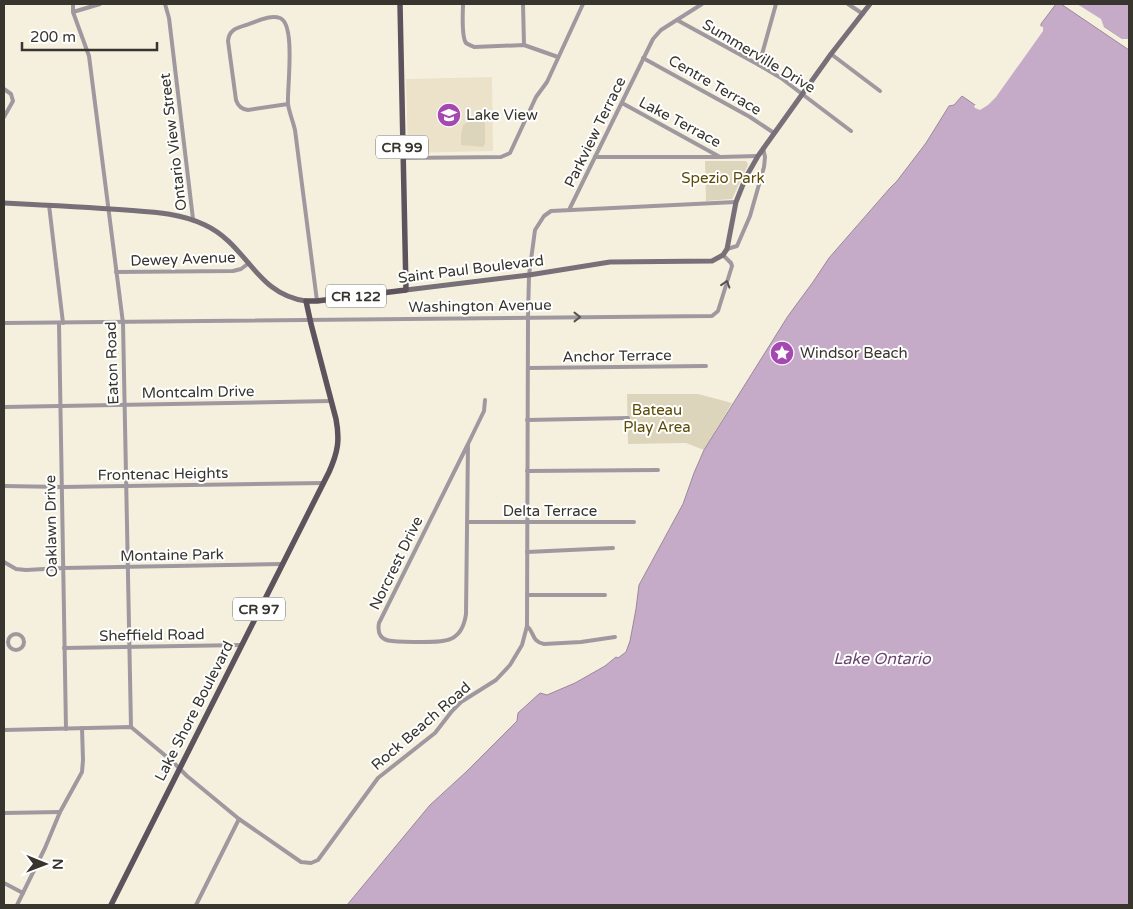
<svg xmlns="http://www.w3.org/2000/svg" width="1133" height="909" font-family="'Varela Round',sans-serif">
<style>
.built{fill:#ebe2c9}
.green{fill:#ddd5bb}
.water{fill:#c6abc9;stroke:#9b889a}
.pier{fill:#f5f0de}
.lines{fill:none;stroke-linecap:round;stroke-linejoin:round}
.street{stroke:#9f999f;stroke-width:4}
.secondary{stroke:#787079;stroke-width:5}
.primary{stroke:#5c535d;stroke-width:5.5}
.oneway{stroke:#565350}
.labels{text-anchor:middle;stroke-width:4;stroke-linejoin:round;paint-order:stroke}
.shield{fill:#fff;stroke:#73726d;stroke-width:1}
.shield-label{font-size:14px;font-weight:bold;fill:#37352e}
.street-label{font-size:15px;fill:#37352e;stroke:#fff}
.poi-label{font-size:15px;fill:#37352e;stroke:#fff;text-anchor:start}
.park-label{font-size:15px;fill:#5c4a05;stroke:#fff}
.water-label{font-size:16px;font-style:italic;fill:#6a446f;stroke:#fff}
</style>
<rect width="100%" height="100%" fill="#f5f0de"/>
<polygon class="built" points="492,77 493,151 408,153 406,79"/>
<g class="green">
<polygon points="472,120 485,120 485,144 483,147 461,145 461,135 463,125"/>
<polygon points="705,161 745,161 747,162 748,165 732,199 706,201"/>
<polygon points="627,394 698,394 732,403 704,450 686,443 628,444"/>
</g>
<g class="water">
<polygon points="1056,4 1061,4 1129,50 1129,905 347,905 430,805 466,772 517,721 518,713 540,693 547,695 575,683 605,666 616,657 618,658 626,652 630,641 636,609 639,585 683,504 694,473 704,450 788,316 813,282 829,258 890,188 897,181 926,143 949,106 954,105 962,96 978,107 989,101 1041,30 1041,24"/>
<polygon points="1070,4 1129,4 1129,44"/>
</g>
<g class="pier">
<polygon points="1068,4 1077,4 1101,19 1104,27 1122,39 1129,39 1129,46 1069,6"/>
<polygon points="1040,26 1043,27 1043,31 996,97 988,105 980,110 975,108 974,106 975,105 988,99 1010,68 1039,30"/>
</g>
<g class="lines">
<g class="street">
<polyline points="73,4 73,12 89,56 123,323 131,727"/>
<polyline points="165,4 169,18 193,219"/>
<path d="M 463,4 C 463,13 461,36 466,43 C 469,45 470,45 474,47 L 524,45 L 558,57"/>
<polyline points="523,4 524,45"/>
<polyline points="848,4 863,14"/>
<polyline points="73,12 100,4"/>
<polyline points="677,20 759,65 781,78 851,131"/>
<polyline points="831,54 880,91"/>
<polyline points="643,58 750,117 774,133"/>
<polyline points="759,65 776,4"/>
<polyline points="4,89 11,94 13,101 4,117"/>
<polyline points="622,103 720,157 758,156"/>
<path d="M 288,104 L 248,110 C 241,109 238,106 236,100 L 228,41 C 229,30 236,28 246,25 C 256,22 270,14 280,18 C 296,24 287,88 288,104 C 289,112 293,121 295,130 L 317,301"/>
<polyline points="595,157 718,157"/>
<polyline points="403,158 501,157 510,153 536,97 547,82 583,4"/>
<polyline points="49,205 63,323"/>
<polyline points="569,210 653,39 661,30 702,4"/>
<polyline points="727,249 737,246 750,216 764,167 765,157 763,148"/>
<polyline points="116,272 233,271 241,269 249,263"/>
<polyline points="4,323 712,316 718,311 732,266 731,263 723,255"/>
<polyline points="59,323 66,729"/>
<polyline points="528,368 706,366"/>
<polyline points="4,407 331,401"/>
<polyline points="527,420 628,418"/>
<path d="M 468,444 L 379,623 C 377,634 381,640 392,641 C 402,642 413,642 423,642 C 446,642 462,642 466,614 L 468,444 L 484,411 L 485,400"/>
<polyline points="527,471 658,470"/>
<polyline points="4,486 61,487 323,483"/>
<polyline points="467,522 634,522"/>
<polyline points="527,552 613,548"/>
<polyline points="4,562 16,569 26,570 63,568 282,564"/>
<polyline points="527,595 605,595"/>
<path d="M 527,626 C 535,633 531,641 544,644 L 581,642 L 615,637"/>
<circle cx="16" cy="642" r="8"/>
<polyline points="64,648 241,645"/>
<polyline points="4,730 131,727 173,762 187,776 239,819 301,862 311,863 318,860 378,778 435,733 452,711 461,702 496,680 510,665 522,645 527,626 528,317 529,275 535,230 544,216 551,211 736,202"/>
<polyline points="4,813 60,812"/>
<polyline points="4,883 23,893"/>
<polyline points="17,905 45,848 60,812 82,772 83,760 82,728"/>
<polyline points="196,905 239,819"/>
</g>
<g class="secondary">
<path d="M 4,203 C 45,205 85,207 126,210 C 153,212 180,213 205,225 C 248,245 255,294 306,301"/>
<polyline points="406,290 529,275 610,262 712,261 723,255 727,249 736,202 746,177 758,156 831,54 870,4"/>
</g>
<path class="primary" d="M 111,905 L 329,472 C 338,452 340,440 336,419 L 311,324 L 306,301 L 317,301 L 406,290 L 400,4"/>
</g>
<defs><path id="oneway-chevron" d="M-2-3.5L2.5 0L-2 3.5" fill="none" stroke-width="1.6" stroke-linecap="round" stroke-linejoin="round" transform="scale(1.25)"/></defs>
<g class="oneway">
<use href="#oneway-chevron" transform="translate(726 284) rotate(-73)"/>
<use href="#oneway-chevron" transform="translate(577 317)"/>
</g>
<defs>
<g id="school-disc" transform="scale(1.25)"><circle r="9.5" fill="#a648b1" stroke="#fff"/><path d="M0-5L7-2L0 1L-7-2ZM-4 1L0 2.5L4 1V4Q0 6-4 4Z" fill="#fff"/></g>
<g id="sight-disc" transform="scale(1.25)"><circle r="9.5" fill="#a648b1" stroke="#fff"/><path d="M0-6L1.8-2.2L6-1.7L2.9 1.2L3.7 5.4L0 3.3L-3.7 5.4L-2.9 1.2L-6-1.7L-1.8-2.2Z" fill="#fff"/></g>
</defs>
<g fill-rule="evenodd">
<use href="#school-disc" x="449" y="115"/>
<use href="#sight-disc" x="782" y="353"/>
</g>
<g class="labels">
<g class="shield">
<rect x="376" y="135.5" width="52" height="23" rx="4"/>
<rect x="326" y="284.5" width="60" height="23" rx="4"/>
<rect x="233" y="597.5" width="52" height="23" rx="4"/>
</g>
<g class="shield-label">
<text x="402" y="152">CR 99</text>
<text x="356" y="301">CR 122</text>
<text x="259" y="614">CR 97</text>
</g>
<g class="street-label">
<text transform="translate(759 56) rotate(31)" y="5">Summerville Drive</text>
<text transform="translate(715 85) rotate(30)" y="5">Centre Terrace</text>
<text transform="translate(680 122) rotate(28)" y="5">Lake Terrace</text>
<text transform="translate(595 132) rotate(-64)" y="5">Parkview Terrace</text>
<text transform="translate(173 142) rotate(-97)" y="5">Ontario View Street</text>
<text transform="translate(183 259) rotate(-2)" y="5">Dewey Avenue</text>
<text transform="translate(471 269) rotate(-7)" y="5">Saint Paul Boulevard</text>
<text transform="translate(480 306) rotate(-1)" y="5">Washington Avenue</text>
<text transform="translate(617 356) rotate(-1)" y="5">Anchor Terrace</text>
<text transform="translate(112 363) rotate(-92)" y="5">Eaton Road</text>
<text transform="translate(198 392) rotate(-1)" y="5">Montcalm Drive</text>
<text transform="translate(163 474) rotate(-1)" y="5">Frontenac Heights</text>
<text x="550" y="516">Delta Terrace</text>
<text transform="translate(51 526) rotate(-91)" y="5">Oaklawn Drive</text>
<text transform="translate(172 555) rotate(-1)" y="5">Montaine Park</text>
<text transform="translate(396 563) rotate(-64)" y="5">Norcrest Drive</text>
<text transform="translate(152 635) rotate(-1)" y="5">Sheffield Road</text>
<text transform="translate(194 711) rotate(-63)" y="5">Lake Shore Boulevard</text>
<text transform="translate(421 726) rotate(-41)" y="5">Rock Beach Road</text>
</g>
<g class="poi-label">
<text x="466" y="120">Lake View</text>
<text x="800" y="358">Windsor Beach</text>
</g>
<g class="park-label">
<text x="723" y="183">Spezio Park</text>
<text x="657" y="415">Bateau<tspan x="657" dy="17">Play Area</tspan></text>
</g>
<g class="water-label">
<text x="882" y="664">Lake Ontario</text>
</g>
</g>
<rect width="1133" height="909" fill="none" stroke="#37352e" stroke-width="10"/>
<g transform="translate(45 864) rotate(91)" stroke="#ffffff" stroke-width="4" paint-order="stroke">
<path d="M0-4L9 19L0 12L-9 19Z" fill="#37352e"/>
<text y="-8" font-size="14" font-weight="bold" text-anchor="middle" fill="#37352e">N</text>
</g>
<path d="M22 42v8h135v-8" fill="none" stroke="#37352e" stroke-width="2.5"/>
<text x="30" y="42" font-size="15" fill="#37352e" stroke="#ffffff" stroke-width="4" paint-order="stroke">200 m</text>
</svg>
